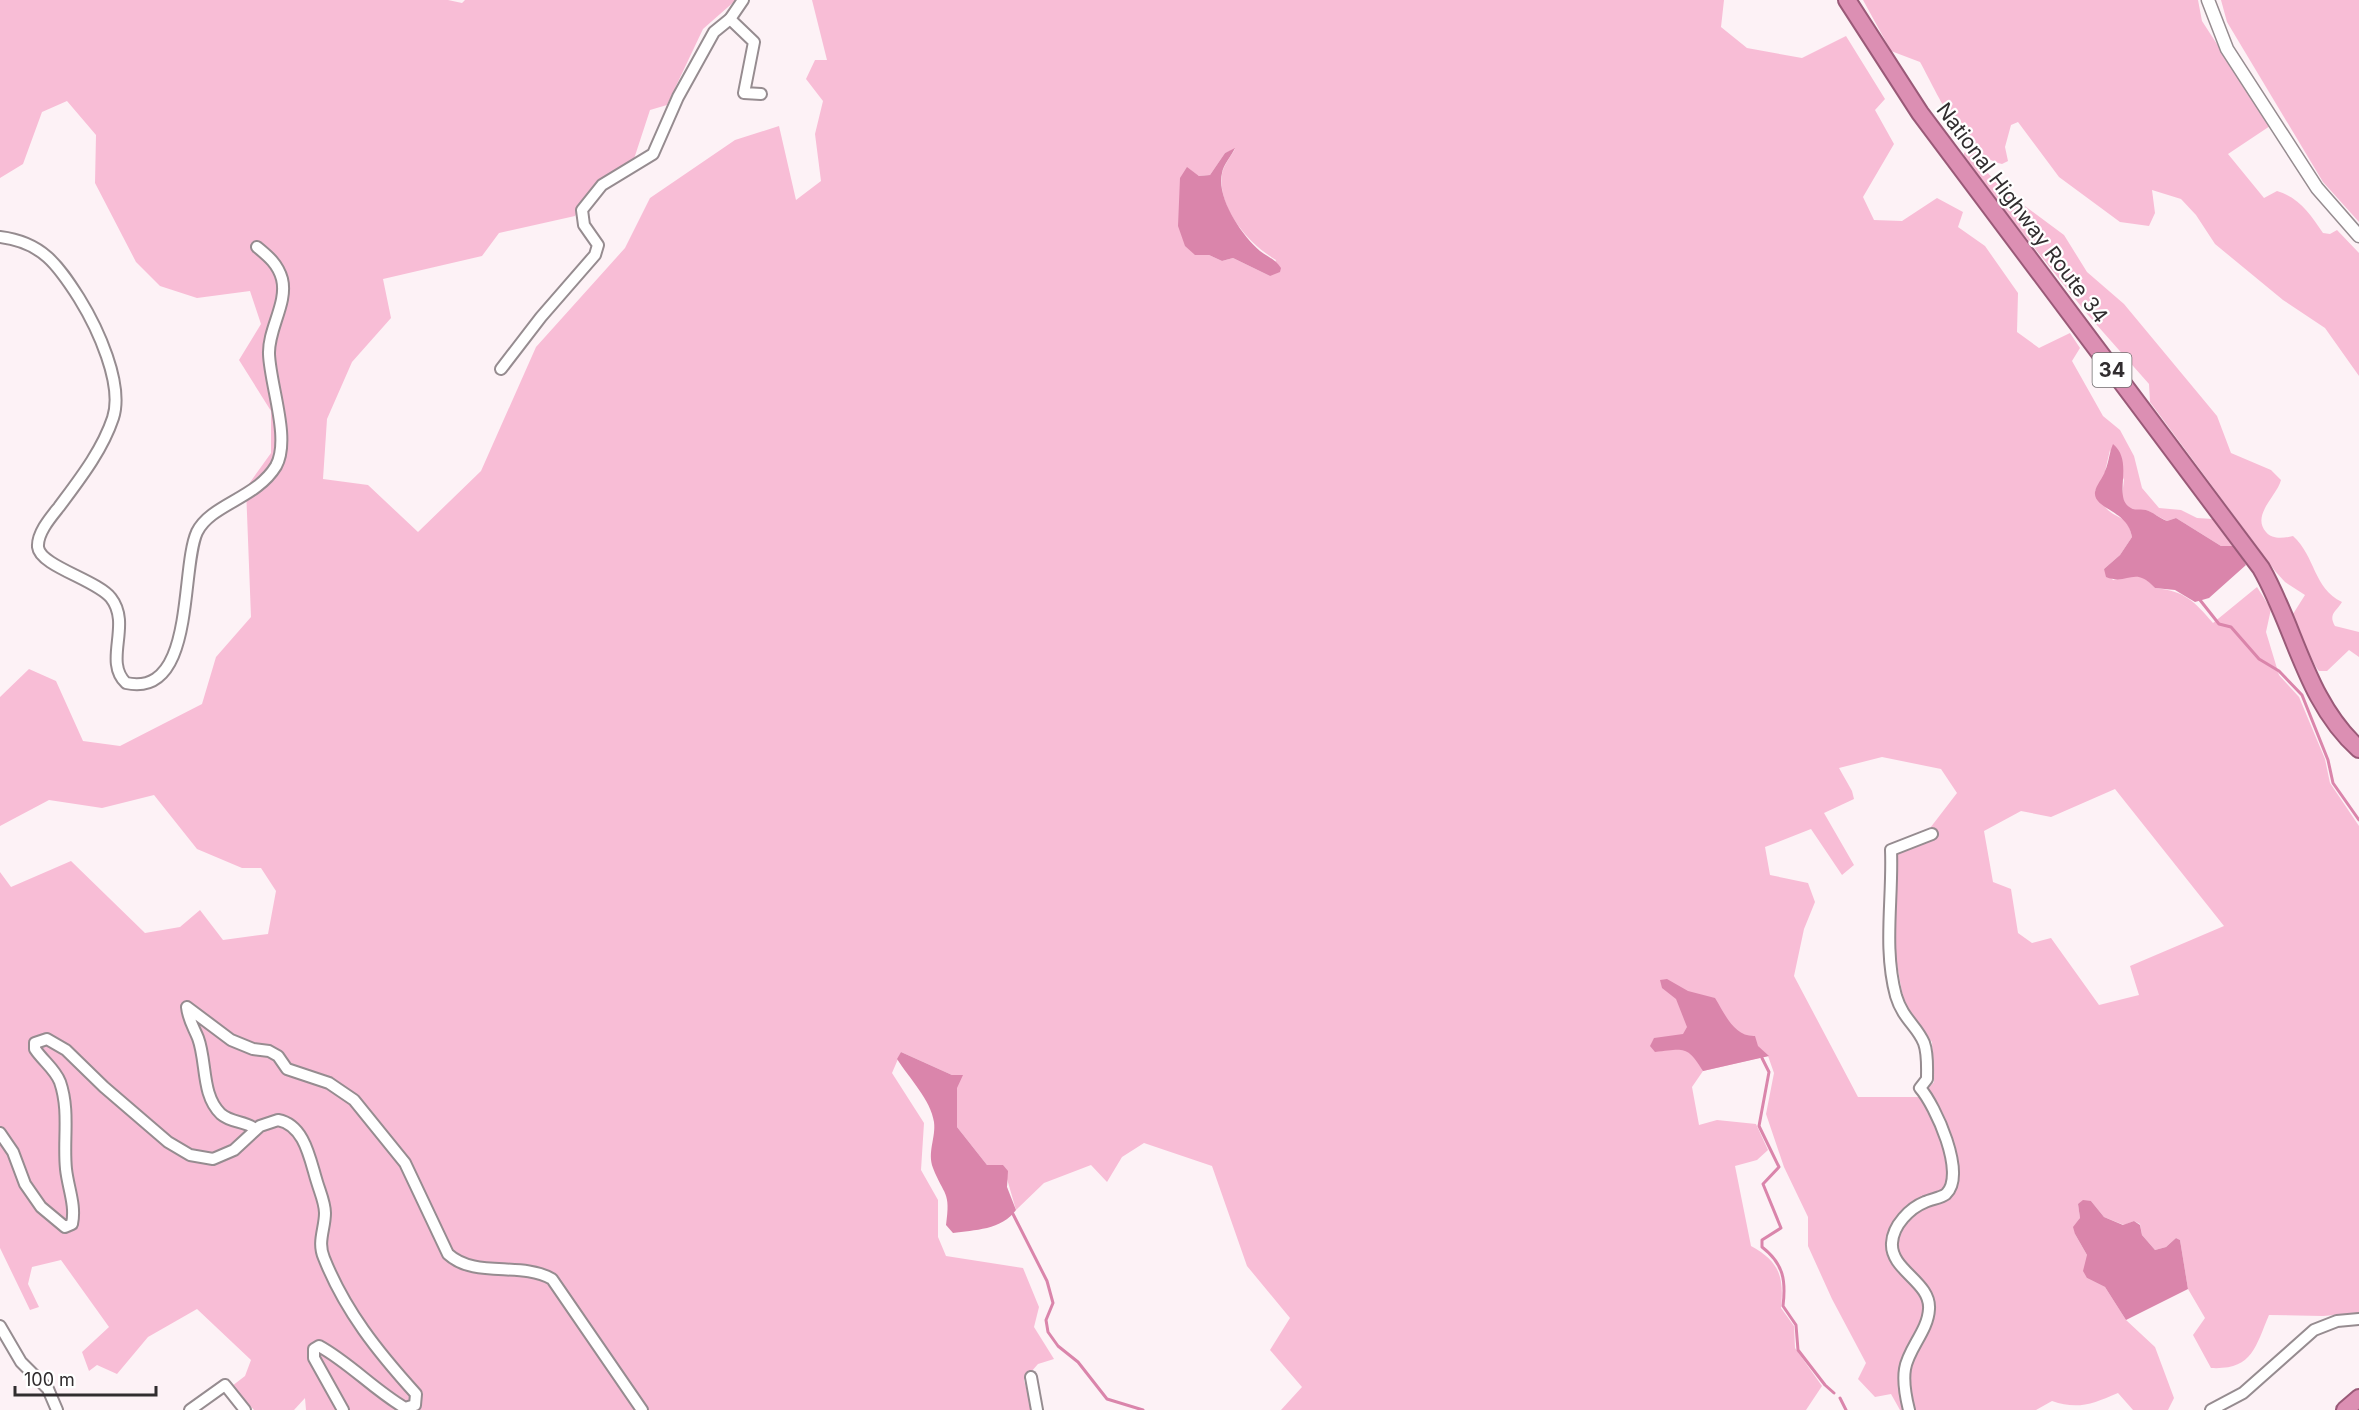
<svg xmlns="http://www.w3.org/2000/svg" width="2359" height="1410" font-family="Inter,sans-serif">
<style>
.green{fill:#f8bdd6;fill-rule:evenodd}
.water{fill:#da85ab}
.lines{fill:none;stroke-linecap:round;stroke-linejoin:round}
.stream{stroke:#da85ab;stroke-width:3}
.minor-casing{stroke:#968c90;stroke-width:14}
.tertiary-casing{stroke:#968c90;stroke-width:15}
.trunk-casing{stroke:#9a5a78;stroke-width:20}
.minor{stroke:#fff;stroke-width:10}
.tertiary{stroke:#fff;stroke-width:12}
.trunk{stroke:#dc8fb3;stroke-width:16}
.labels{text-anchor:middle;stroke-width:4.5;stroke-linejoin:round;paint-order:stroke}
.shield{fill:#fff;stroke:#6f6c6d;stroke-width:1.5}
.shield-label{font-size:20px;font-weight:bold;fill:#312d2f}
.street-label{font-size:21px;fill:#312d2f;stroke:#fff}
</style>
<rect width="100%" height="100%" fill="#fdf2f6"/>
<g class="green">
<path d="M 0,0 L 448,0 L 462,3 L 465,0 L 736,0 L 703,29 L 667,105 L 650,110 L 632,165 L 594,185 L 575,216 L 499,233 L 482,256 L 383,279 L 391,318 L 352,362 L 327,419 L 323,479 L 368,485 L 418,532 L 481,471 L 536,347 L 625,248 L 650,198 L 735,140 L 779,126 L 796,200 L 821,181 L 815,134 L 823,101 L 806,79 L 815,60 L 827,60 L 812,0 L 1724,0 L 1721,27 L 1747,48 L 1802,58 L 1846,36 L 1885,99 L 1875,110 L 1894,144 L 1863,197 L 1874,220 L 1902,221 L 1937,198 L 1963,212 L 1958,227 L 1985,246 L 2018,293 L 2017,332 L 2039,348 L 2070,333 L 2080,348 L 2072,361 L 2103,416 L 2120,430 L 2134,456 L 2142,488 L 2159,508 L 2181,510 L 2197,518 L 2213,519 L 2235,546 L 2221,546 L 2176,518 L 2167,521 L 2146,510 L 2134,511 L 2125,504 L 2122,496 L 2124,480 L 2110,450 L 2104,476 L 2095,491 C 2099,497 2102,504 2106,508 C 2118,521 2128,514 2132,537 L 2120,555 L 2104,569 L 2113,580 C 2134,576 2140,571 2155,588 C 2185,591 2194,601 2213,623 L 2257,587 L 2271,609 L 2266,632 L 2279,675 L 2299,697 L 2325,759 L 2330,783 L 2359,826 L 2359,1313 L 2323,1316 L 2269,1315 C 2255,1348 2252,1370 2211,1368 L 2193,1335 L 2205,1318 L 2188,1289 L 2180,1240 L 2176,1238 L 2166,1247 L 2155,1250 L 2142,1235 L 2140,1224 L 2134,1221 L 2124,1225 L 2104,1217 L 2091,1201 L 2078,1204 L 2080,1218 L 2075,1234 L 2087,1255 L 2087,1278 L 2105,1287 L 2126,1320 L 2155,1347 L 2174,1398 L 2168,1410 L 2133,1410 L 2118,1393 C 2093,1404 2077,1410 2052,1401 L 2036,1410 L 1900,1410 L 1891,1394 L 1875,1397 L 1858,1379 L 1866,1363 L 1832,1299 L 1808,1246 L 1808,1217 L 1784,1167 L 1766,1114 L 1774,1073 L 1768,1056 L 1703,1071 L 1692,1087 L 1699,1125 L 1717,1120 L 1756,1124 L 1768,1150 L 1757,1160 L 1735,1166 L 1751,1246 C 1780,1262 1784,1277 1781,1308 L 1794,1326 L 1795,1348 L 1822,1386 L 1806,1410 L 1281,1410 L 1302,1387 L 1270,1350 L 1290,1318 L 1247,1266 L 1212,1166 L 1144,1143 L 1122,1157 L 1107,1182 L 1091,1165 L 1044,1183 L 1016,1210 L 1003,1165 L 987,1165 L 957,1127 L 957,1088 L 952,1075 L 901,1052 L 892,1073 L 924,1123 L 921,1170 L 938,1200 L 938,1237 L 946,1256 L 1023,1268 L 1039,1307 L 1034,1327 L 1054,1359 L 1038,1364 L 1024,1380 L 1032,1410 L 306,1410 L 305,1398 L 294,1410 L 254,1410 L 232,1386 L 245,1376 L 251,1360 L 197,1309 L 148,1337 L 117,1374 L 97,1365 L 89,1371 L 82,1352 L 109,1327 L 61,1260 L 32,1267 L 28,1284 L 39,1307 L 30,1310 L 0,1248 L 0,872 L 11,887 L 71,861 L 145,933 L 180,927 L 200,910 L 223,940 L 268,934 L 276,891 L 261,868 L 242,868 L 197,849 L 154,795 L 102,808 L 49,800 L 0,826 L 0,697 L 29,669 L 56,681 L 83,741 L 120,746 L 202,704 L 216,657 L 251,617 L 246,488 L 271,453 L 271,411 L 239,360 L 261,324 L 250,291 L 197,298 L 160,286 L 136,262 L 95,183 L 96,135 L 67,101 L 42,112 L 23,164 L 0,178 ZM 1235,149 C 1231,156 1223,166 1222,174 C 1217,208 1249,244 1276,260 L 1270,276 L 1233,258 L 1222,261 L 1209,255 L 1195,255 L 1187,168 L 1199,176 L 1210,175 L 1225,153 ZM 1882,757 L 1941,769 L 1957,793 L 1927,832 L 1896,844 L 1893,942 L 1905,1009 L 1932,1042 L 1934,1082 L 1920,1097 L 1858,1097 L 1794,976 L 1804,929 L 1815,902 L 1808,883 L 1770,875 L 1765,847 L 1811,829 L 1842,875 L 1854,865 L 1824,813 L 1854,799 L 1852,791 L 1839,768 ZM 2115,789 L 2224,926 L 2130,966 L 2139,995 L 2099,1005 L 2051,938 L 2032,943 L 2018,933 L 2011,889 L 1993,882 L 1984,831 L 2021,811 L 2051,817 Z"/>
<path d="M 1863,0 L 2198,0 L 2202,21 L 2270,126 L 2228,154 L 2264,198 L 2277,191 C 2300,198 2310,214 2323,233 L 2330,234 L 2337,230 L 2359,253 L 2359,376 L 2325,328 L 2283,300 L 2215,244 L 2196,215 L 2181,199 L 2152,190 L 2155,213 L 2149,226 L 2120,222 L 2059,177 L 2018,122 L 2011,125 L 2005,147 L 2008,161 L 2002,164 C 1962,154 1938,94 1920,62 L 1891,51 Z"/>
<polygon points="2221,0 2359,0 2359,222 2323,182 2227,22"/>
<path d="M 1970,149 L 1976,152 L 1987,172 L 2002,189 L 2064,235 L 2087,272 L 2124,304 L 2217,416 L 2231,453 L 2271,470 L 2281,480 C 2277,496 2251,515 2266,532 C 2272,540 2285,538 2293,536 C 2316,557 2313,588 2342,602 C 2336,612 2328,614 2335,626 L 2359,632 L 2359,657 L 2349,650 L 2327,671 L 2319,671 C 2312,664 2299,627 2293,614 L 2305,595 L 2285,582 L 2275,571 L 2150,402 L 2149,384 L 2088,315 L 1964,160 L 1964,153 Z"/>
</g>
<g class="water">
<path d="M 1235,148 C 1232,155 1223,165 1222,173 C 1216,197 1241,235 1260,251 C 1268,257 1275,259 1281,268 L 1280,272 L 1270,276 L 1233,258 L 1222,261 L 1209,255 L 1195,255 L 1185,246 L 1178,226 L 1180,178 L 1187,167 L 1199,176 L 1210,175 L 1225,153 Z"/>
<path d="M 2113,444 C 2134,461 2114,494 2128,506 C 2135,512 2138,508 2146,510 C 2153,512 2159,518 2167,521 L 2176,518 L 2221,546 L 2235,546 L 2246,565 L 2209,598 L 2195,602 L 2175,590 L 2155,588 C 2134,565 2128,586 2106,577 L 2104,569 L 2120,555 L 2132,537 C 2128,510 2093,509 2095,492 C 2096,485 2103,478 2105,471 C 2109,462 2109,453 2113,444 Z"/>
<path d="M 1667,979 L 1688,991 L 1715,998 C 1725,1014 1734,1037 1755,1036 L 1758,1046 L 1769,1056 L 1703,1071 C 1687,1045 1684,1049 1655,1052 L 1650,1046 L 1654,1038 L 1683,1034 L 1687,1027 L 1676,999 L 1662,988 L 1660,980 Z"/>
<path d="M 901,1052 L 952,1075 L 963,1075 L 957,1088 L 957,1127 L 987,1165 L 1003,1165 L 1008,1171 L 1007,1187 L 1016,1210 C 1002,1230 974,1230 953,1233 L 946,1225 C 951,1191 944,1196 933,1168 C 927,1152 936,1138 934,1122 C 931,1100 909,1078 897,1059 Z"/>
<polygon points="2083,1200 2091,1201 2104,1217 2123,1225 2134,1221 2140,1225 2142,1235 2155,1250 2166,1247 2176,1238 2180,1240 2188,1289 2126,1320 2105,1287 2087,1278 2083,1271 2087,1255 2075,1234 2073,1227 2080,1218 2078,1204"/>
</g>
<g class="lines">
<g class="stream">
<polyline points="2200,600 2219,624 2231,627 2259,659 2279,671 2302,695 2328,760 2333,783 2359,820"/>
<path d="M 1762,1058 L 1769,1072 L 1759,1126 L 1779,1167 L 1763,1184 L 1781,1228 L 1762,1240 L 1762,1247 C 1784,1264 1786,1281 1783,1306 L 1796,1325 L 1798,1350 L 1825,1385 L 1834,1393"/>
<polyline points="1013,1214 1047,1281 1053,1303 1046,1320 1048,1332 1058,1346 1078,1362 1107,1399 1143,1410"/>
<polyline points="1840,1398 1846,1410"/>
</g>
<g class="minor-casing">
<g id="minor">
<polyline points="730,19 754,42 744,93 761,94"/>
<path d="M 0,237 C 42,242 58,265 79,298 C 97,327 124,384 113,418 C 102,451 79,480 59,507 C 51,517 37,533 38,547 C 40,566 97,580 111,598 C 132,625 103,661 126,683 C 196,698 180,569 197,532 C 211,504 256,499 276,466 C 291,439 270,385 269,354 C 268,329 288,303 282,279 C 278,264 268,256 257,247"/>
<polyline points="501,369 541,317 595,255 598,245 584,225 582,210 602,185 653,154 678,97 714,32 730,19 743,0"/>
<path d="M 255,1129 C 246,1121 231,1123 221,1114 C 201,1095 207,1062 198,1038 C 194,1028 188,1019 187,1007 L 231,1040 L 253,1049 L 269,1051 L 278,1056 L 287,1069 L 329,1083 L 354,1100 L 405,1163 L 448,1254 C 475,1279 521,1261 552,1279 L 642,1410"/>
<path d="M 0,1133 L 13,1152 L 25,1184 L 41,1207 L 65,1227 L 72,1224 C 76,1205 68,1188 66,1169 C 63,1140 70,1111 60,1082 C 55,1069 43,1061 35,1049 L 35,1043 L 47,1039 L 66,1050 L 104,1087 L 168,1142 L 190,1155 L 213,1159 L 234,1150 L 260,1126 L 278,1120 C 305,1125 310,1160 317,1182 C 320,1192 325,1203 325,1213 C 325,1229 317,1242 324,1258 C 345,1311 378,1352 416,1394 L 415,1405 L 405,1408 C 374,1390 350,1363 319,1346 L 314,1349 L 314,1358 L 343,1410"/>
<polyline points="0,1326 21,1362 48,1389 57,1410"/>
<polyline points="1031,1377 1037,1410"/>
<polyline points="190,1410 225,1385 245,1410"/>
<path d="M 1909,1410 C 1906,1398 1903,1381 1905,1369 C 1908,1349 1928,1331 1929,1309 C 1931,1282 1890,1270 1892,1243 C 1893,1225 1910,1208 1925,1202 C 1931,1199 1941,1198 1946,1194 C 1967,1174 1935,1105 1920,1088 L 1927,1079 C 1927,1067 1928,1054 1924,1043 C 1917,1026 1903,1019 1896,996 C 1883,948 1893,899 1891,850 L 1932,834"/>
<polyline points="2211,1410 2243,1393 2314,1330 2337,1321 2359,1319"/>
</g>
</g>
<g class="tertiary-casing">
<polyline id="tertiary" points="2208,0 2227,49 2317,188 2359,236"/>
</g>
<g class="trunk-casing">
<g id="trunk">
<path d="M 1847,0 L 1920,113 L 2261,568 C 2295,627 2306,702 2359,749"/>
<polyline points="2345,1410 2359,1398"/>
</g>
</g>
<use href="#minor" class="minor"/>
<use href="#tertiary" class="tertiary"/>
<use href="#trunk" class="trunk"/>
</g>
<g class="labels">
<rect class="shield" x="2092.5" y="353" width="39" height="34" rx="4.5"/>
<g class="shield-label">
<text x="2112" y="377">34</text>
</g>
<g class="street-label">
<text transform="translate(2022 213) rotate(53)" y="7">National Highway Route 34</text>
</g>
</g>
<path d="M15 1386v9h141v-9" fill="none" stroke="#312d2f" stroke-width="3"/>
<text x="24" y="1386" font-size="18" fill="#312d2f" stroke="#ffffff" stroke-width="4.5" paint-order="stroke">100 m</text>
</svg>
